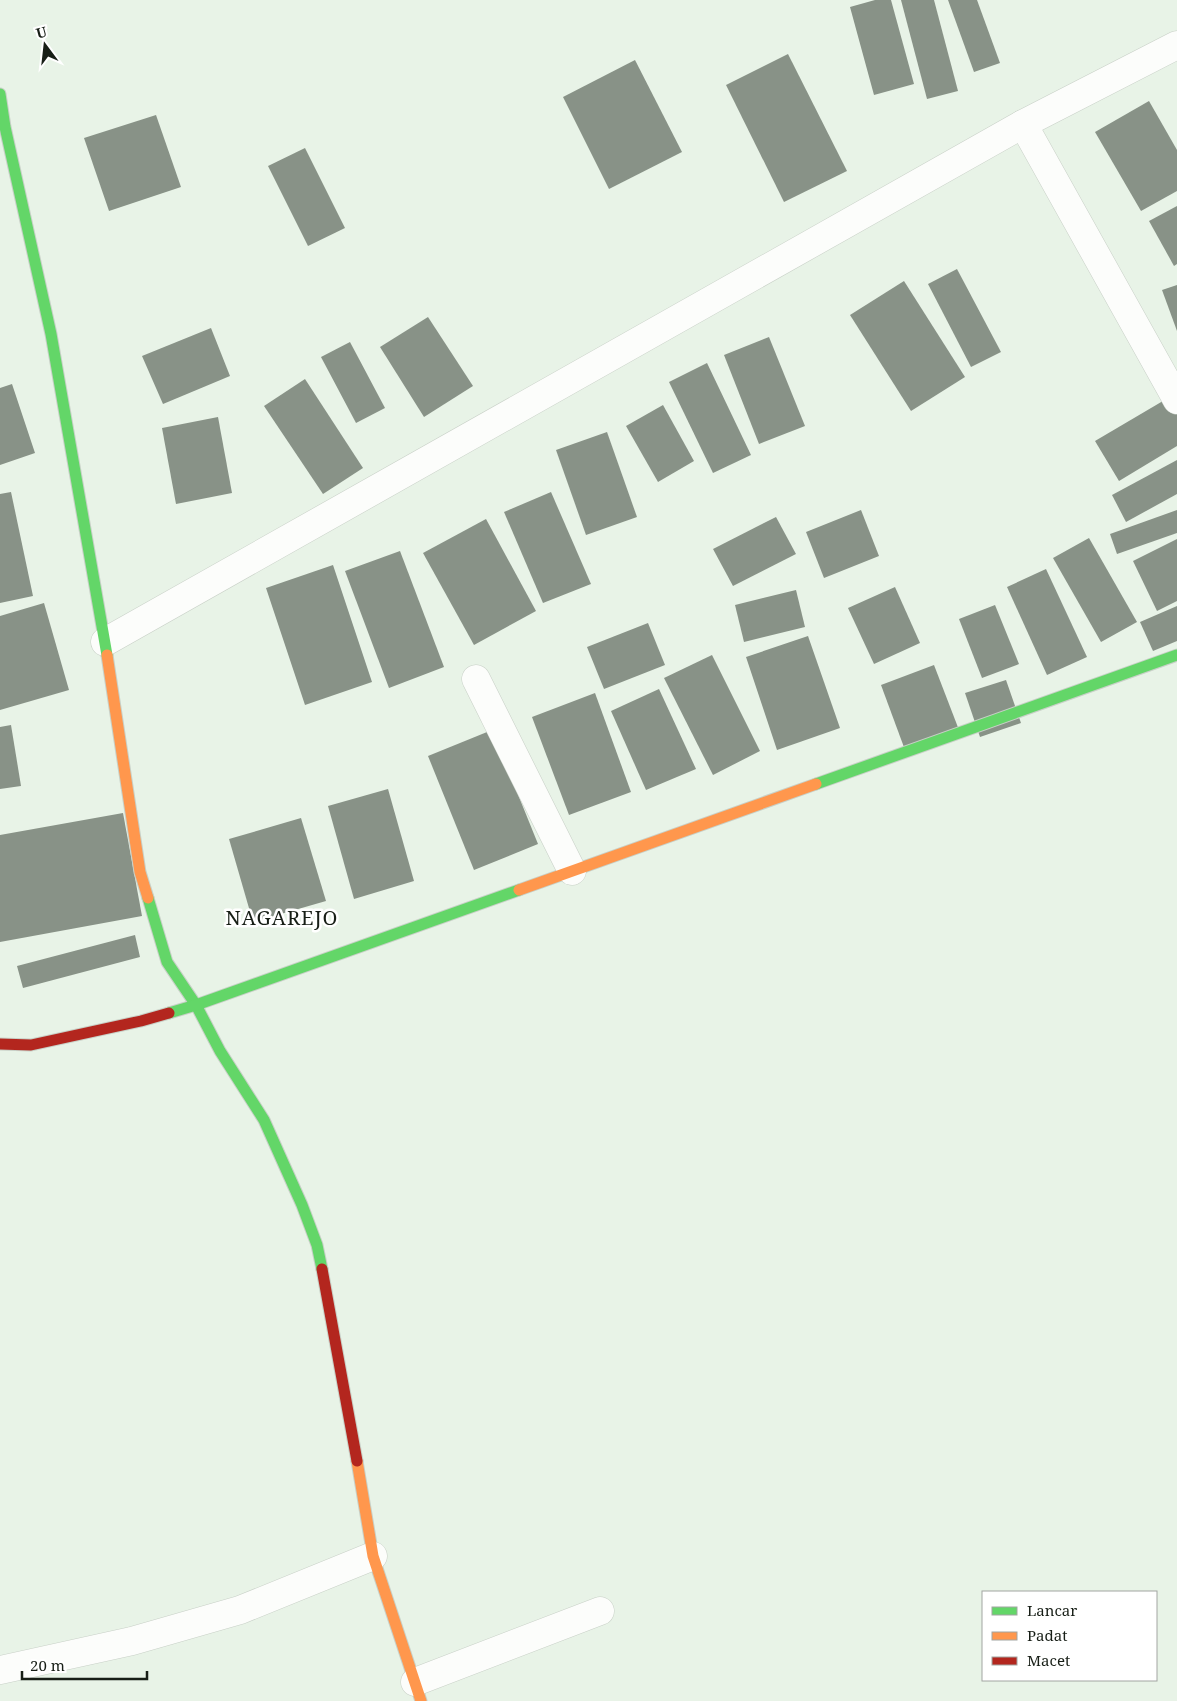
<svg xmlns="http://www.w3.org/2000/svg" width="1177" height="1701" font-family="'Noto Serif',serif">
<style>
.building{fill:#889287}
.lines{fill:none;stroke-linecap:round;stroke-linejoin:round}
.street-casing{stroke:#c8d0c7;stroke-width:29}
.fast-casing{stroke:#c8d0c7;stroke-width:13}
.slow-casing{stroke:#c8d0c7;stroke-width:13}
.jam-casing{stroke:#c8d0c7;stroke-width:13}
.street{stroke:#fcfdfb;stroke-width:28}
.fast{stroke:#63d668;stroke-width:11}
.slow{stroke:#ff974d;stroke-width:11}
.jam{stroke:#b3261e;stroke-width:11}
.labels{text-anchor:middle;stroke-width:5;stroke-linejoin:round;paint-order:stroke}
.quarter-label{font-size:20px;letter-spacing:1px;fill:#171e16;stroke:#fff}
</style>
<rect width="100%" height="100%" fill="#e8f3e7"/>
<g class="building">
<polygon points="875,0 891,0 914,84 874,95 850,7"/>
<polygon points="901,0 934,0 958,91 927,99"/>
<polygon points="948,0 977,0 1000,63 974,72"/>
<polygon points="788,54 847,171 784,202 726,85"/>
<polygon points="635,60 682,152 609,189 563,97"/>
<polygon points="1149,101 1177,150 1177,191 1141,211 1095,132"/>
<polygon points="156,115 181,187 109,211 84,138"/>
<polygon points="305,148 345,228 308,246 268,166"/>
<polygon points="1177,206 1177,264 1174,266 1149,221"/>
<polygon points="957,269 1001,352 971,367 928,284"/>
<polygon points="904,281 965,377 911,411 850,315"/>
<polygon points="1177,285 1177,331 1162,290"/>
<polygon points="428,317 473,386 424,417 380,347"/>
<polygon points="211,328 230,376 163,404 142,356"/>
<polygon points="769,337 805,426 759,444 724,355"/>
<polygon points="350,342 385,408 356,423 321,357"/>
<polygon points="707,363 751,455 713,473 669,382"/>
<polygon points="305,379 363,468 323,494 264,406"/>
<polygon points="12,384 35,453 0,465 0,388"/>
<polygon points="1168,398 1177,414 1177,446 1119,481 1095,441"/>
<polygon points="663,405 694,461 658,482 626,426"/>
<polygon points="218,417 232,493 176,504 162,428"/>
<polygon points="607,432 637,517 586,535 556,450"/>
<polygon points="1177,460 1177,494 1126,522 1112,495"/>
<polygon points="11,492 33,596 0,603 0,494"/>
<polygon points="551,492 591,584 543,603 504,512"/>
<polygon points="861,510 879,556 824,578 806,532"/>
<polygon points="1177,510 1177,533 1117,554 1110,534"/>
<polygon points="776,517 796,554 733,586 713,549"/>
<polygon points="486,519 536,611 474,645 423,553"/>
<polygon points="1089,538 1137,622 1101,642 1053,558"/>
<polygon points="1177,539 1177,601 1157,611 1133,561"/>
<polygon points="400,551 444,667 389,688 345,571"/>
<polygon points="333,565 372,682 305,705 266,588"/>
<polygon points="1046,569 1087,657 1047,675 1007,587"/>
<polygon points="895,587 920,643 874,664 848,608"/>
<polygon points="796,590 805,627 744,642 735,605"/>
<polygon points="44,603 69,690 0,710 0,616"/>
<polygon points="995,605 1019,664 982,678 959,619"/>
<polygon points="1177,606 1177,641 1153,651 1140,622"/>
<polygon points="648,623 665,665 604,689 587,647"/>
<polygon points="808,636 840,728 777,750 746,657"/>
<polygon points="712,655 760,751 713,775 664,678"/>
<polygon points="934,665 959,730 905,750 881,685"/>
<polygon points="1006,680 1021,723 980,737 965,693"/>
<polygon points="659,689 696,769 646,790 611,711"/>
<polygon points="595,693 631,792 569,815 532,717"/>
<polygon points="11,725 21,786 0,789 0,727"/>
<polygon points="492,730 538,844 474,870 428,756"/>
<polygon points="388,789 414,881 354,899 328,806"/>
<polygon points="123,813 142,916 0,942 0,835"/>
<polygon points="301,818 326,901 253,922 229,839"/>
<polygon points="135,935 140,957 23,988 17,966"/>
</g>
<g class="lines">
<g class="street-casing">
<g id="street">
<polyline points="1023,124 1177,400"/>
<polyline points="105,642 1023,124 1177,45"/>
<polyline points="476,679 572,871"/>
<polyline points="0,1670 132,1641 240,1610 373,1556"/>
<polyline points="415,1682 600,1611"/>
</g>
</g>
<g class="fast-casing">
<g id="fast">
<polyline points="0,94 5,127 51,334 107,655"/>
<polyline points="816,784 1177,655"/>
<polyline points="148,898 167,962 196,1005 220,1051 264,1120 302,1205 317,1245 322,1269"/>
<polyline points="169,1013 196,1005 519,890"/>
</g>
</g>
<g class="slow-casing">
<g id="slow">
<polyline points="107,655 140,872 148,898"/>
<polyline points="519,890 816,784"/>
<polyline points="357,1461 373,1556 421,1701"/>
</g>
</g>
<g class="jam-casing">
<g id="jam">
<polyline points="0,1044 31,1045 141,1021 169,1013"/>
<polyline points="322,1269 357,1461"/>
</g>
</g>
<use href="#street" class="street"/>
<use href="#fast" class="fast"/>
<use href="#slow" class="slow"/>
<use href="#jam" class="jam"/>
</g>
<g class="labels">
<g class="quarter-label">
<text x="282" y="925">NAGAREJO</text>
</g>
</g>
<rect x="982" y="1591" width="175" height="90" fill="#ffffff" stroke="#a2a5a2"/>
<rect x="992" y="1607" width="25" height="8" fill="#63d668" stroke="#a2a5a2"/>
<text x="1027" y="1616" font-size="15" fill="#171e16">Lancar</text>
<rect x="992" y="1632" width="25" height="8" fill="#ff974d" stroke="#a2a5a2"/>
<text x="1027" y="1641" font-size="15" fill="#171e16">Padat</text>
<rect x="992" y="1657" width="25" height="8" fill="#b3261e" stroke="#a2a5a2"/>
<text x="1027" y="1666" font-size="15" fill="#171e16">Macet</text>
<g transform="translate(45 45) rotate(345)" stroke="#ffffff" stroke-width="4" paint-order="stroke">
<path d="M0-4L9 19L0 12L-9 19Z" fill="#171e16"/>
<text y="-8" font-size="14" font-weight="bold" text-anchor="middle" fill="#171e16">U</text>
</g>
<path d="M22 1671v8h125v-8" fill="none" stroke="#171e16" stroke-width="2.5"/>
<text x="30" y="1671" font-size="15" fill="#171e16" stroke="#ffffff" stroke-width="4" paint-order="stroke">20 m</text>
</svg>
